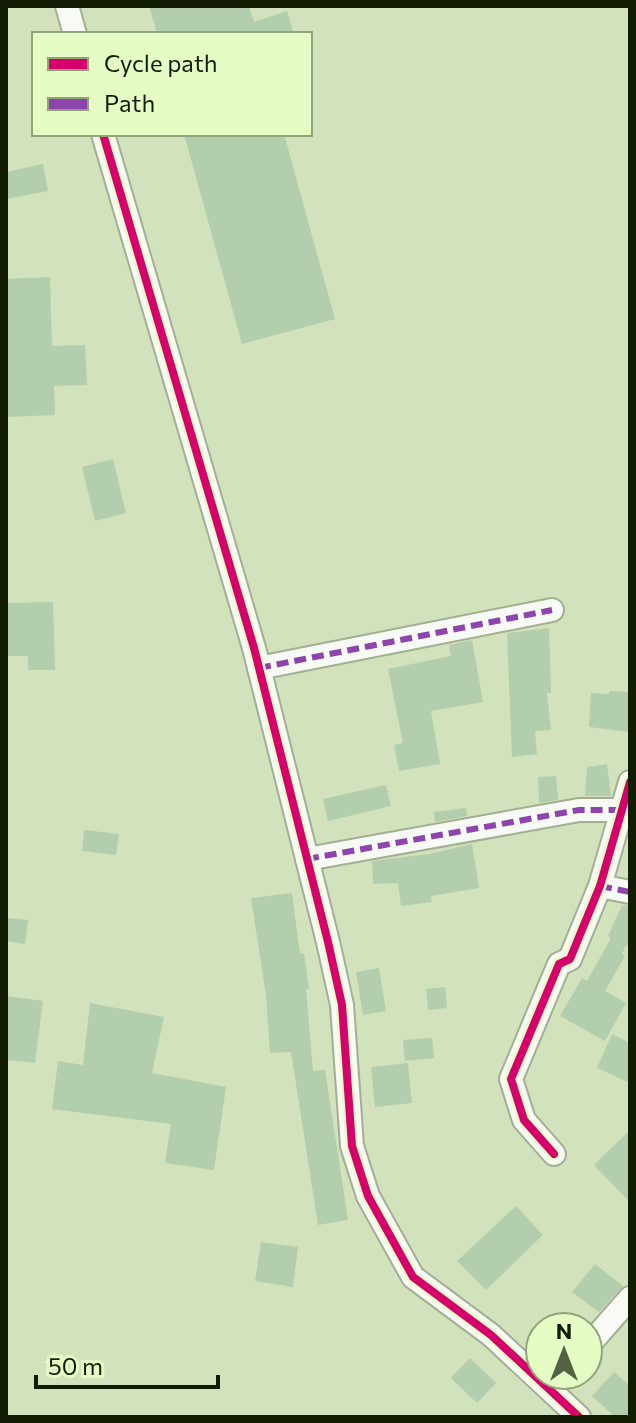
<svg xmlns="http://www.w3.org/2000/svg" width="636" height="1423" font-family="Commissioner,sans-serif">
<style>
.building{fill:#b3ceac}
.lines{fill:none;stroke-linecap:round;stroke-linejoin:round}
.street-casing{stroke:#a3af91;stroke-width:26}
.street{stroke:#f8fbf5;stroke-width:22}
.quiet{stroke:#8e44ad;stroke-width:6;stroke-dasharray:12 6;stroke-linecap:butt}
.cycleway-casing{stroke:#e5fdc5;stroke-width:13}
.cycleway{stroke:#d6006c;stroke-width:8}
</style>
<rect width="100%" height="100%" fill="#d2e2bc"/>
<g class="building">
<polygon points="149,6 249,6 254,22 287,11 294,34 157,34"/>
<polygon points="184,134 284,134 335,319 242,344"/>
<polygon points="43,164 48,191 6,199 6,172"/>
<polygon points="50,277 52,346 85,345 87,385 54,386 55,415 6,417 6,279"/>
<polygon points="113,459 126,513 95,521 82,467"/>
<polygon points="53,602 55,670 28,670 28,656 6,656 6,603"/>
<polygon points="549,628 551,693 547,693 551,730 535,731 537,754 512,757 507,633"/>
<polygon points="472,640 483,702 431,711 440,764 399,771 394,745 403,743 388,669 451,656 449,645"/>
<polygon points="609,691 630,692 630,732 589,727 591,693 609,694"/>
<polygon points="607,764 611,796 585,796 587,767"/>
<polygon points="556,776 558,800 539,803 538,777"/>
<polygon points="386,785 391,806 328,821 323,799"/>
<polygon points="466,808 467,816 435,822 434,812"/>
<polygon points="84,830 119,834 116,855 82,851"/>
<polygon points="472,844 479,888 431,896 432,902 401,906 398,883 373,884 372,861 429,854"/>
<polygon points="292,893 300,954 304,953 309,989 306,989 313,1071 325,1070 348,1220 318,1225 291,1052 270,1053 266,995 251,898"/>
<polygon points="622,905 630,906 630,947 626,945 622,954 625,956 605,991 626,1003 605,1041 560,1016 582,978 587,981 611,938 608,936"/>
<polygon points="8,918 28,920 25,944 6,941"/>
<polygon points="379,968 386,1011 363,1015 356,972"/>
<polygon points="445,987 447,1008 428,1010 426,989"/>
<polygon points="6,996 43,1001 35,1063 6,1060"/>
<polygon points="90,1003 164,1017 152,1073 226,1087 214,1170 165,1163 171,1124 52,1109 58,1061 83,1065"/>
<polygon points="612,1034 630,1043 630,1083 597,1068"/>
<polygon points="432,1038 434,1058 405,1061 403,1040"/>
<polygon points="408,1063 412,1103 375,1107 371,1067"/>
<polygon points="630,1130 630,1202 594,1165"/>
<polygon points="516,1206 543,1235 486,1290 457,1261"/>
<polygon points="261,1242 298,1247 293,1287 255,1281"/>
<polygon points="595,1264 623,1286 599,1312 572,1292"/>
<polygon points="470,1358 496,1383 477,1403 451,1378"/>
<polygon points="614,1372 630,1386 630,1417 615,1417 592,1396"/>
</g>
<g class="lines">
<g class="street-casing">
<g id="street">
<polyline points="67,6 75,34"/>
<polyline points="103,134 254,648 328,942 342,1005 352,1146 368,1196 413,1277 491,1335 579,1417"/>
<polyline points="259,668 552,610"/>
<polyline points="307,859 579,810 622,810"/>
<polyline points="600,886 630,892"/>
<polyline points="554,1154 524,1120 511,1079 559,964 570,959 600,886 630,782"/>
<polyline points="588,1346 630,1298"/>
</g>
</g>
<use href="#street" class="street"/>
<g class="quiet">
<polyline points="259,668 552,610"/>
<polyline points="307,859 579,810 622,810"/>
<polyline points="600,886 630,892"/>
</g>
<g class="cycleway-casing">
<g id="cycleway">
<polyline points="103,134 254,648 328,942 342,1005 352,1146 368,1196 413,1277 491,1335 579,1417"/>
<polyline points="554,1154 524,1120 511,1079 559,964 570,959 600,886 630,782"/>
</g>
</g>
<use href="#cycleway" class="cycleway"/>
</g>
<rect width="636" height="1423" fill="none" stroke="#121c02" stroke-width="16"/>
<rect x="32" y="32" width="280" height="104" fill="#e5fdc5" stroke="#91a377" stroke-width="2"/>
<rect x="48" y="58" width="40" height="12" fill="#d6006c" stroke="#91a377" stroke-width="2"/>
<text x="104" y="72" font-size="24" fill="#121c02">Cycle path</text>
<rect x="48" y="98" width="40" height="12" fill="#8e44ad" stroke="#91a377" stroke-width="2"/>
<text x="104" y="112" font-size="24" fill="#121c02">Path</text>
<g transform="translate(564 1351)"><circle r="38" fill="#e5fdc5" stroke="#91a377" stroke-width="2"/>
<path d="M0-6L14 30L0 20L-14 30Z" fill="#556143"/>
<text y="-12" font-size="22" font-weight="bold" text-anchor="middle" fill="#121c02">N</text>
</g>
<path d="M36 1375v12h182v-12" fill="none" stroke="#121c02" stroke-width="4"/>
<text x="48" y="1375" font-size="24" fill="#121c02" stroke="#e5fdc5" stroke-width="6" paint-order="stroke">50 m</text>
</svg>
